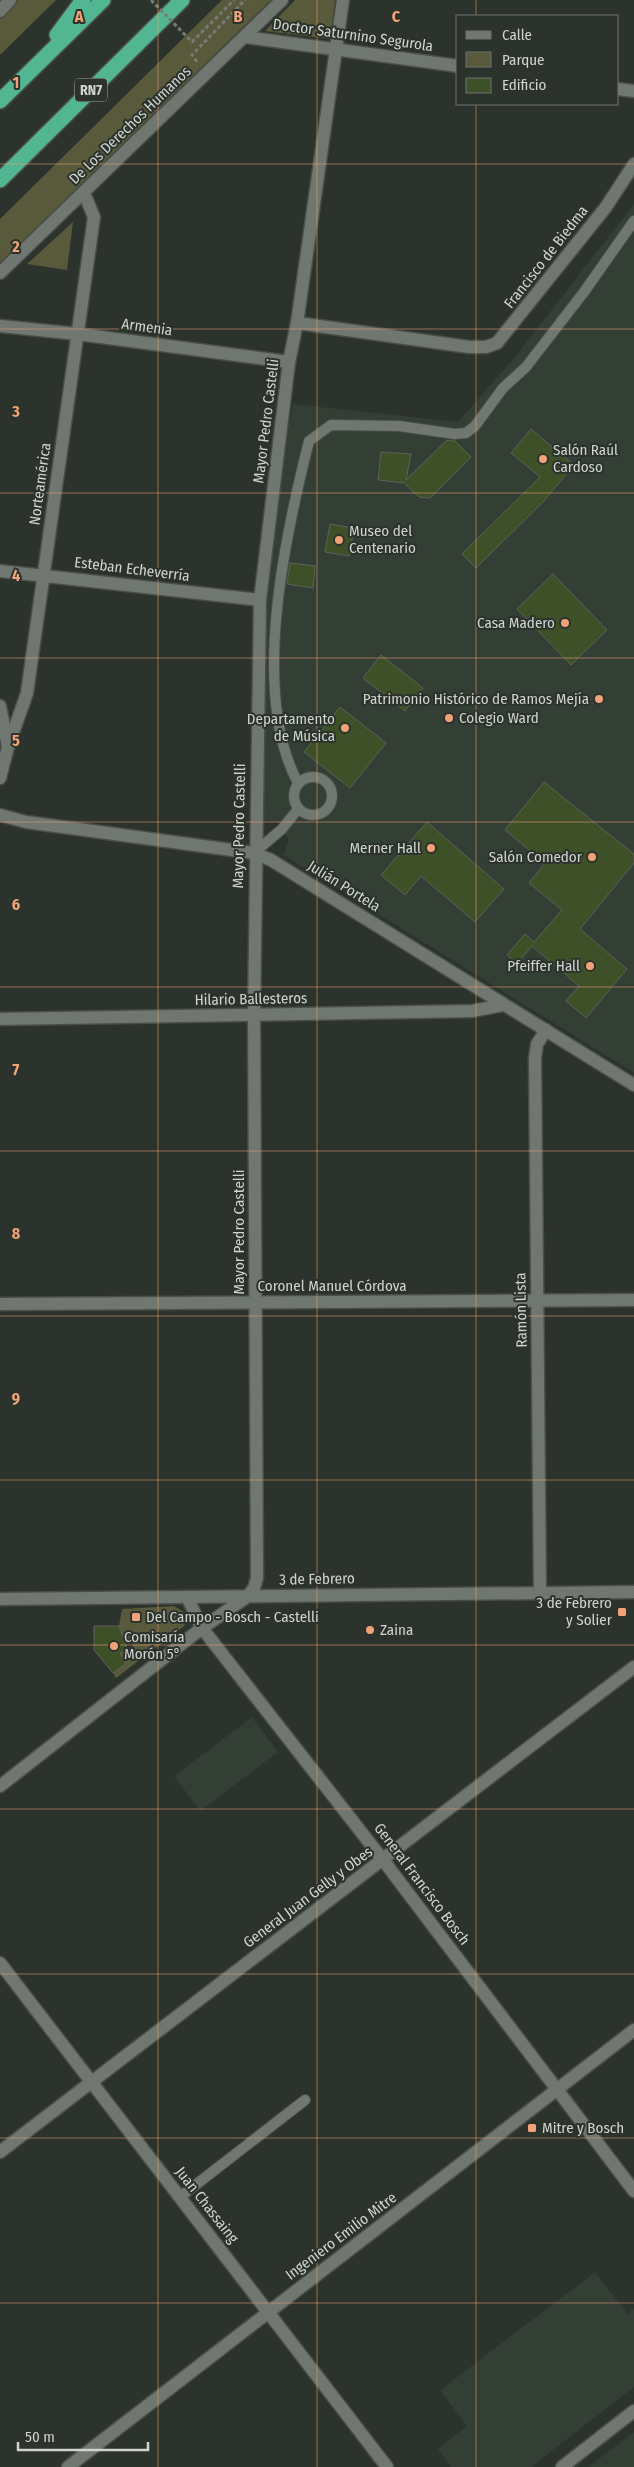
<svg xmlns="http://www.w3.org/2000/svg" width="634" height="2467" font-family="'Fira Sans Condensed',sans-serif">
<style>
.built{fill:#333e34}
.green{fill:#59593b}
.building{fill:#3e5028;stroke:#5e615a}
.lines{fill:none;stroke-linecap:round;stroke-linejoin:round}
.lane-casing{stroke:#494e49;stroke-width:12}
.street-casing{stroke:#494e49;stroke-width:15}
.secondary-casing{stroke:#494e49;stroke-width:15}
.highway-casing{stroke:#494e49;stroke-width:18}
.path{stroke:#757a75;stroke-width:3;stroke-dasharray:4 2.5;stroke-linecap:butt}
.lane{stroke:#707770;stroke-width:10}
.street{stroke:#707770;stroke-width:12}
.secondary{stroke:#707770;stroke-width:12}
.highway{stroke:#53b693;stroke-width:15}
.path-bridge{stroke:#757a75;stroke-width:3;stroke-dasharray:4 2.5;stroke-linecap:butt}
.grid{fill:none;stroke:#efa377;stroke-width:1;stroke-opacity:0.55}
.poi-dot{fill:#efa377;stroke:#2c322c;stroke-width:2}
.labels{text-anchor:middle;stroke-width:4;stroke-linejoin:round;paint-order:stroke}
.shield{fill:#2c322c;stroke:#9fa39f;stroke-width:1}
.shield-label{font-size:14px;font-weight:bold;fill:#d0d4d0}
.street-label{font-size:15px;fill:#d0d4d0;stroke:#2c322c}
.poi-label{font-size:15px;fill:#d0d4d0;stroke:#2c322c;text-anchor:start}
.grid-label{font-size:16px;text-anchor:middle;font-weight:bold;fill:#efa377;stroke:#2c322c;stroke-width:4;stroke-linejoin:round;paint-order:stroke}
</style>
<rect width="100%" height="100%" fill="#2c322c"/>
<g class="built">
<polygon points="634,204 634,1073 283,855 289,840 278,823 264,820 266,616 272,526 293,404 458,422 514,358"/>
<polygon points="252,1717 278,1752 200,1811 174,1776"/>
<polygon points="595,2272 628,2314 634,2309 634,2387 531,2467 451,2467 438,2449 467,2426 440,2390"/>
<polygon points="634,2432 634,2467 588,2467"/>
</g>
<g class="green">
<polygon points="18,0 56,0 0,55 0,19"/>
<polygon points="222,0 271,0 0,263 0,219"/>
<polygon points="295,0 335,0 330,39 265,31"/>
<polygon points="73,222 67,270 27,264"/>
<polygon points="174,1606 184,1612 186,1623 183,1627 116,1678 113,1673 126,1663 120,1653 133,1650 133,1642 125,1643 119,1626 122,1609"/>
</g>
<g class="building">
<polygon points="531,429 574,465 544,501 476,568 462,554 540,477 511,453"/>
<polygon points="447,440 455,441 471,457 430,498 419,497 404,483 378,480 381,452 411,454 406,480"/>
<polygon points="330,524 354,528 349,556 325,552"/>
<polygon points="290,563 315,566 313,588 287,584"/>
<polygon points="553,574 607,630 571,665 517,609"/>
<polygon points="381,655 423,688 405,711 363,678"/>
<polygon points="340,707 386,743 350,788 304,752"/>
<polygon points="544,782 634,854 634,863 580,929 627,969 586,1018 566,1001 579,986 532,946 517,964 507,955 525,934 534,942 562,910 529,883 545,863 505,830"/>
<polygon points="427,822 504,889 475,922 421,876 405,895 381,875"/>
<polygon points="94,1626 119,1626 128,1651 120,1653 126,1663 113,1673 94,1650"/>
</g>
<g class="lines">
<g class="lane-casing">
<g id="lane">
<circle cx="313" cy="796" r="19"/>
<path d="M 298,783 C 250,694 285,536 309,441 L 331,425 L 399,426 L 455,434 L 466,433 L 475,426 L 503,388 L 526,367 L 584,292 L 634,221"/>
<polyline points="254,853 282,829 298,809"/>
<polyline points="180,2197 305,2100"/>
</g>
</g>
<g class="street-casing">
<g id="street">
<polyline points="245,37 458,66"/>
<polyline points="618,89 634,91"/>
<polyline points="297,323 469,347 486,347 497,343 606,207 634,164"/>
<polyline points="0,326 78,334 289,362"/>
<polyline points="0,571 260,600"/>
<polyline points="8,747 27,693 94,217 84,193"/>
<polyline points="0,815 26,822 254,853 271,860 634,1085"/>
<polyline points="0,1019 472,1011 503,1005"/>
<polyline points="0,1304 634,1300"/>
<polyline points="540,1593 535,1058 537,1044 546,1030"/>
<polyline points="187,1597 202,1628 383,1860 634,2191"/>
<polyline points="0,1786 202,1628 248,1596 254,1588 257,1578 254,1015 260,600 289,362 297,323 343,0"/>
<polyline points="0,1963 387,2467"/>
<polyline points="0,2152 634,1667"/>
<polyline points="68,2467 634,2030"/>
</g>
</g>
<g class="secondary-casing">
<g id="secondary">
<polyline points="0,11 10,0"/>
<polyline points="0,273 282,0"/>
<polyline points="0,706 8,747 0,778"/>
<polyline points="0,1599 634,1592"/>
<polyline points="562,2467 634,2411"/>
</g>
</g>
<g class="highway-casing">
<g id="highway">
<polyline points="57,35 83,0"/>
<polyline points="0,101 103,0"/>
<polyline points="0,180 182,0"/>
</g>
</g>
<polyline class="path" points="197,62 192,55 245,0"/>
<use href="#lane" class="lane"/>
<use href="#street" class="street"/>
<use href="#secondary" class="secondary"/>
<use href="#highway" class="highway"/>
<polyline class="path-bridge" points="151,0 192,42 234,0"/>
</g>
<path class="grid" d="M 158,0 L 158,2467M 317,0 L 317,2467M 476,0 L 476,16M 476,104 L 476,2467M 0,164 L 634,164M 0,329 L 634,329M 0,493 L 634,493M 0,658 L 634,658M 0,822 L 634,822M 0,987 L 634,987M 0,1151 L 634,1151M 0,1316 L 634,1316M 0,1480 L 634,1480M 0,1645 L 634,1645M 0,1809 L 634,1809M 0,1974 L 634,1974M 0,2138 L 634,2138M 0,2303 L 634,2303"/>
<g class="poi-dot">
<circle cx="543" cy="459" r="5"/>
<circle cx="339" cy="540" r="5"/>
<circle cx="565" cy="623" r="5"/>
<circle cx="599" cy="699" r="5"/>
<circle cx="449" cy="718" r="5"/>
<circle cx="345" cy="728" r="5"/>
<circle cx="431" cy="848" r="5"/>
<circle cx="592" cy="857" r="5"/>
<circle cx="590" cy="966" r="5"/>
<rect x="617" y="1607" width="10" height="10" rx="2.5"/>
<rect x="131" y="1612" width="10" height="10" rx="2.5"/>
<circle cx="370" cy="1630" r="5"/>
<circle cx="114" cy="1646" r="5"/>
<rect x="527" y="2123" width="10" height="10" rx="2.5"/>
</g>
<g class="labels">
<rect class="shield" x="75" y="78.5" width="32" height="23" rx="4"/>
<g class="shield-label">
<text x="91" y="95">RN7</text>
</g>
<g class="street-label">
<text transform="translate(353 35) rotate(8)" y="5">Doctor Saturnino Segurola</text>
<text transform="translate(130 125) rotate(-44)" y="5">De Los Derechos Humanos</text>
<text transform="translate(546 257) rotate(-52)" y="5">Francisco de Biedma</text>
<text transform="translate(147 327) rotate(8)" y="5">Armenia</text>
<text transform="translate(266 421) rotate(-83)" y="5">Mayor Pedro Castelli</text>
<text transform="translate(40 484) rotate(-82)" y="5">Norteamérica</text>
<text transform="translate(132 569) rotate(7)" y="5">Esteban Echeverría</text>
<text transform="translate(239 826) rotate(-89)" y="5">Mayor Pedro Castelli</text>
<text transform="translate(344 886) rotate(32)" y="5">Julián Portela</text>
<text transform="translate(251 999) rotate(-1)" y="5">Hilario Ballesteros</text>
<text transform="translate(239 1232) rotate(-90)" y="5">Mayor Pedro Castelli</text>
<text x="332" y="1291">Coronel Manuel Córdova</text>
<text transform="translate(521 1310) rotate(-91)" y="5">Ramón Lista</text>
<text transform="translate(317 1579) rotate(-1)" y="5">3 de Febrero</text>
<text transform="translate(422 1884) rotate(53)" y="5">General Francisco Bosch</text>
<text transform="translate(308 1897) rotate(-37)" y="5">General Juan Gelly y Obes</text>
<text transform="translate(207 2205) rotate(52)" y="5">Juan Chassaing</text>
<text transform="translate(341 2236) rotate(-37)" y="5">Ingeniero Emilio Mitre</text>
</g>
<g class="poi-label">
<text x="553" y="455">Salón Raúl<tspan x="553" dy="17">Cardoso</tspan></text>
<text x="349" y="536">Museo del<tspan x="349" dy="17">Centenario</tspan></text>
<text x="555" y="628" text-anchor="end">Casa Madero</text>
<text x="589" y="704" text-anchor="end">Patrimonio Histórico de Ramos Mejía</text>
<text x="459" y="723">Colegio Ward</text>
<text x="335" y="724" text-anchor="end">Departamento<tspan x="335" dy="17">de Música</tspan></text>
<text x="421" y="853" text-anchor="end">Merner Hall</text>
<text x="582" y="862" text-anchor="end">Salón Comedor</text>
<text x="580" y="971" text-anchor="end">Pfeiffer Hall</text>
<text x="612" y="1608" text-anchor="end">3 de Febrero<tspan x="612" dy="17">y Solier</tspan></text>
<text x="146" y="1622">Del Campo - Bosch - Castelli</text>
<text x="380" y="1635">Zaina</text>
<text x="124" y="1642">Comisaría<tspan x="124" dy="17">Morón 5°</tspan></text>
<text x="542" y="2133">Mitre y Bosch</text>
</g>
</g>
<g class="grid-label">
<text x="79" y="22">A</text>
<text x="238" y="22">B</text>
<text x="396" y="22">C</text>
<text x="16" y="88">1</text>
<text x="16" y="252">2</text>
<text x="16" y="417">3</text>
<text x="16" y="581">4</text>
<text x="16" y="746">5</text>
<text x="16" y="910">6</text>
<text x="16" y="1075">7</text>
<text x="16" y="1239">8</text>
<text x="16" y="1404">9</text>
</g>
<rect x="456" y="15" width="162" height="90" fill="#2c322c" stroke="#6e736e"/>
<rect x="466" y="31" width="25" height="8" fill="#707770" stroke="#6e736e"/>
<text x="502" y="40" font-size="15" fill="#d0d4d0">Calle</text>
<rect x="466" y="52" width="25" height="15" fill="#59593b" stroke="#6e736e"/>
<text x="502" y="65" font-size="15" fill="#d0d4d0">Parque</text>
<rect x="466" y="78" width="25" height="15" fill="#3e5028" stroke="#6e736e"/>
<text x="502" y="90" font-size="15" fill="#d0d4d0">Edificio</text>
<path d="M18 2442v8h130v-8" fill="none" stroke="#d0d4d0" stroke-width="2.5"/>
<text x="25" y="2442" font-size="15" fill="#d0d4d0" stroke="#2c322c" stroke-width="4" paint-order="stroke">50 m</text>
</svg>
